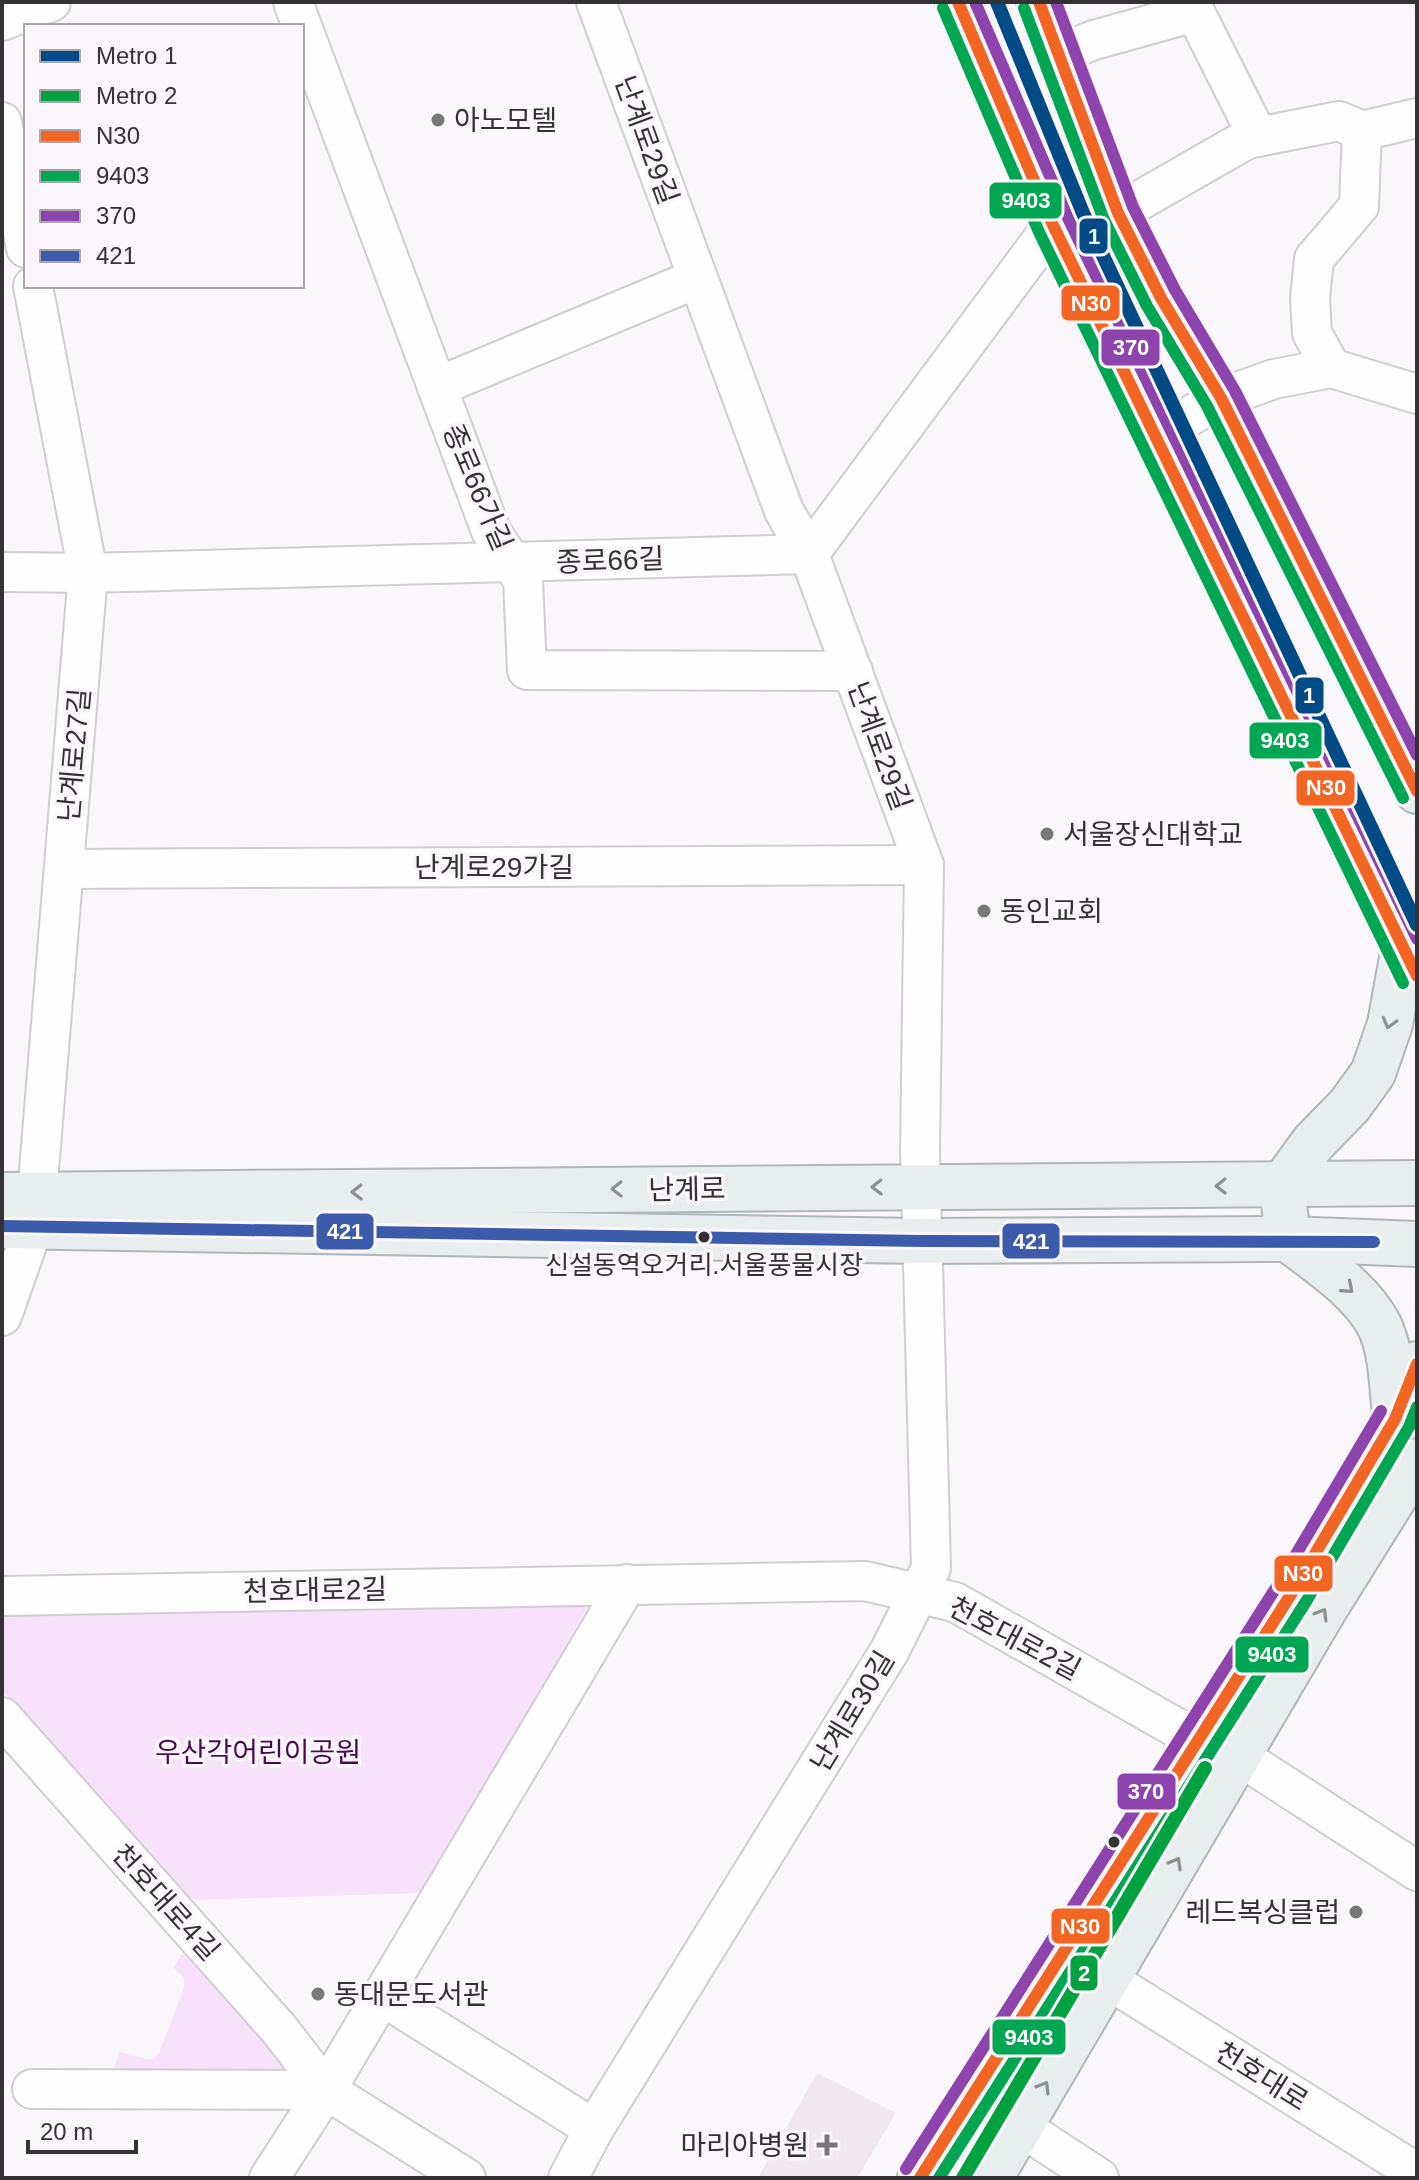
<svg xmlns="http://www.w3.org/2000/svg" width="1419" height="2180" font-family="Arial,'Noto Sans KR',sans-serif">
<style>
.built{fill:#efe8ef}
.green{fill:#f8e2fb}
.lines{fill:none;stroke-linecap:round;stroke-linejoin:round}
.minor-casing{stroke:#d0ced0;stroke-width:42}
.major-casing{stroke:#afb8b7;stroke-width:48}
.minor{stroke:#fefefe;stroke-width:38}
.major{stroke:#e8eeed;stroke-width:44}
.bus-1-casing{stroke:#fbf6fb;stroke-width:18}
.bus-2-casing{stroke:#fbf6fb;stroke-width:18}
.bus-3-casing{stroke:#fbf6fb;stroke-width:18}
.bus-4-casing{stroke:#fbf6fb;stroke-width:18}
.bus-1{stroke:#f26522;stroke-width:12}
.bus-2{stroke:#00a651;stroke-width:12}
.bus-3{stroke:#8e44ad;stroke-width:12}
.bus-4{stroke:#3d5bab;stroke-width:12}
.metro-1-casing{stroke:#fbf6fb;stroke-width:20}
.metro-2-casing{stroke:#fbf6fb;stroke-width:20}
.metro-1{stroke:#004a85;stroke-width:14}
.metro-2{stroke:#00a23f;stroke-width:14}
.oneway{stroke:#8e9090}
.poi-dot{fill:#797779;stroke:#fbf6fb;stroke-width:3}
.bus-dot{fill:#343234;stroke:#fbf6fb;stroke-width:3}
.labels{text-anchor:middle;stroke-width:7;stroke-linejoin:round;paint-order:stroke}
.bus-label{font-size:26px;fill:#343234;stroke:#fbf6fb}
.poi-label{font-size:28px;fill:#343234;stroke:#fbf6fb;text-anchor:start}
.street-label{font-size:28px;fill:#343234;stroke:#fbf6fb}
.park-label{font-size:28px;fill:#4c0854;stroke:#fbf6fb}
.line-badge{stroke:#fbf6fb;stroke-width:3}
.badge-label{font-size:22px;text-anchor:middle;font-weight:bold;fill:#fff}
</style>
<rect width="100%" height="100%" fill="#faf7fa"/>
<polygon class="built" points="817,2073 896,2113 857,2178 758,2178"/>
<g class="green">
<polygon points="592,1599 424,1893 193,1900 2,1690 2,1610"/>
<polygon points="182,1953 292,2064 287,2074 112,2077 119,2052 152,2060 159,2053 184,1988 184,1978 174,1968"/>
</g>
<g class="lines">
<g class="minor-casing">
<g id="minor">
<polyline points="293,2 491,531 523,580 527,670 853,671"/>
<polyline points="2,21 51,2"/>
<polyline points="1057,55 1094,40 1195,12 1258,137"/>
<polyline points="2,122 26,248"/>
<polyline points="1118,213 1247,139 1339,121 1362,131 1417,118"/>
<polyline points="1331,368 1312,333 1310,298 1314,259 1359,206 1362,131"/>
<polyline points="437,387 698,278"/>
<polyline points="1155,436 1221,398 1274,379 1331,368 1417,394"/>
<polyline points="2,572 88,573 809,554 1053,225"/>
<polyline points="65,869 924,865"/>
<polyline points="2,1316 33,1228 37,1195 88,573 33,286"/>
<polyline points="2,1596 865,1581 955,1602 1198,1740"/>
<polyline points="2,1717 279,2029 326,2090 466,2178"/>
<polyline points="1239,1756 1417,1871"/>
<polyline points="1107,1979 1417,2173"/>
<polyline points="382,1996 594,2129"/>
<polyline points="32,2089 326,2090"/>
<polyline points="1021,2127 1099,2178"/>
<polyline points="269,2178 326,2090 627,1584"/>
<polyline points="568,2178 594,2129 890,1650 931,1568 920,1150 924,865 809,554 784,511 596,2"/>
</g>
</g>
<g class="major-casing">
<g id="major">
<polyline points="958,2 1053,225 1417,976"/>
<polyline points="1039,2 1118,213 1161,298 1221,398 1417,791"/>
<polyline points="2,1195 1417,1183"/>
<polyline points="2,1226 922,1241 1288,1239 1417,1244"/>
<path d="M 1395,1417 C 1392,1388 1392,1351 1379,1325 C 1360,1289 1319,1263 1288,1239 L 1282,1186 L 1313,1143 L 1350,1105 L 1373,1073 L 1390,1024 L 1404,947"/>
<polyline points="920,2178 1293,1591 1395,1419 1417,1364"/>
<polyline points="990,2178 1324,1610 1417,1461"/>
</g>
</g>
<use href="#minor" class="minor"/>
<use href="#major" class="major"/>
<g class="bus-1-casing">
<g id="bus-1">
<polyline points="958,2 1053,225 1417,976"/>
<polyline points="1039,2 1118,213 1161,298 1221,398 1417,791"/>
<polyline points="920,2178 1293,1591 1395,1419 1417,1364"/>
</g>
</g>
<g class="bus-2-casing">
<g id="bus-2">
<polyline points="943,8 1039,232 1403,983"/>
<polyline points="1024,8 1104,220 1147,306 1207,406 1403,798"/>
<polyline points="939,2178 1307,1600 1409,1427 1417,1407"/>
</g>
</g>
<g class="bus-3-casing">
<g id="bus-3">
<polyline points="975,2 1068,218 1417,939"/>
<polyline points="1056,2 1133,207 1175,290 1235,391 1417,755"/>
<polyline points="906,2169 1279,1583 1381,1411"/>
</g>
</g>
<g class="bus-4-casing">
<polyline id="bus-4" points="2,1226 922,1241 1374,1242"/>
</g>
<use href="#bus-1" class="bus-1"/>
<use href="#bus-2" class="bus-2"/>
<use href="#bus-3" class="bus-3"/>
<use href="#bus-4" class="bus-4"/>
<g class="metro-1-casing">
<polyline id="metro-1" points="997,2 1083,213 1417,925"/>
</g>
<g class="metro-2-casing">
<polyline id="metro-2" points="963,2178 1205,1768"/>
</g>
<use href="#metro-1" class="metro-1"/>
<use href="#metro-2" class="metro-2"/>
</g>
<defs><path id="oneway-chevron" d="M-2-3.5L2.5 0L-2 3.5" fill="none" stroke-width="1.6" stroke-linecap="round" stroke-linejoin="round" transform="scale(2)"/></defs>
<g class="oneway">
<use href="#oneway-chevron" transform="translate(1389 1023) rotate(105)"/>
<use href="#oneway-chevron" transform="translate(1221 1186) rotate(-180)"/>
<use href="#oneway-chevron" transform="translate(877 1187) rotate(179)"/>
<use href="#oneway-chevron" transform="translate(617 1189) rotate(179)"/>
<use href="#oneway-chevron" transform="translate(357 1192) rotate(179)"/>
<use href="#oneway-chevron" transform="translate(1348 1288) rotate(41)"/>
<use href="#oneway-chevron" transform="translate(1322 1614) rotate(-59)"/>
<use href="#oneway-chevron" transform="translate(1176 1863) rotate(-60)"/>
<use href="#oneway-chevron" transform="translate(1044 2087) rotate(-59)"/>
</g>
<g class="poi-dot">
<circle cx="438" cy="120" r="8"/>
<circle cx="1047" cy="834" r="8"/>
<circle cx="984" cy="911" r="8"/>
<circle cx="1356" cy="1912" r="8"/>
<circle cx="318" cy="1994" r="8"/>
<path d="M823 2133h8v8h8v8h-8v8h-8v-8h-8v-8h8z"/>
</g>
<g class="bus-dot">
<circle cx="704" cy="1237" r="7"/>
<circle cx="1114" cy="1842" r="7"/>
</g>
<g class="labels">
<g class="bus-label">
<text x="704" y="1274">신설동역오거리.서울풍물시장</text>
</g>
<g class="poi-label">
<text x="454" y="130">아노모텔</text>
<text x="1063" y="844">서울장신대학교</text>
<text x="1000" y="921">동인교회</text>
<text x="1340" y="1922" text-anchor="end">레드복싱클럽</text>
<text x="334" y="2004">동대문도서관</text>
<text x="809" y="2155" text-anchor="end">마리아병원</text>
</g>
<g class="street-label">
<text transform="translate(647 140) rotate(70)" y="10">난계로29길</text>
<text transform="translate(478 487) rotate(67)" y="10">종로66가길</text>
<text transform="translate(610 560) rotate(-2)" y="10">종로66길</text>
<text transform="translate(880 746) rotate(70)" y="10">난계로29길</text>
<text transform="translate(74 755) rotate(-85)" y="10">난계로27길</text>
<text x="494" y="877">난계로29가길</text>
<text transform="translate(687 1189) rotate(-1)" y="10">난계로</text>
<text transform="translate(315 1590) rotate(-1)" y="10">천호대로2길</text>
<text transform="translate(1015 1638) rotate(28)" y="10">천호대로2길</text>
<text transform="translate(852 1711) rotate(-59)" y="10">난계로30길</text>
<text transform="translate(166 1902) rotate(48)" y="10">천호대로4길</text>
<text transform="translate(1262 2076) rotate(32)" y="10">천호대로</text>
</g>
<g class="park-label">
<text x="258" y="1762">우산각어린이공원</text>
</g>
</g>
<g class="line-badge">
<rect x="988" y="181" width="75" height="39" rx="8" fill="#00a651"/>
<rect x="1078" y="217" width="31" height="38" rx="8" fill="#004a85"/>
<rect x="1060" y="284" width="61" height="38" rx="8" fill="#f26522"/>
<rect x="1100" y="328" width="61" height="39" rx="8" fill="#8e44ad"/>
<rect x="1294" y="676" width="31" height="39" rx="8" fill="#004a85"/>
<rect x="1248" y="721" width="75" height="39" rx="8" fill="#00a651"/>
<rect x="1295" y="769" width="61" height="38" rx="8" fill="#f26522"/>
<rect x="315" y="1212" width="60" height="39" rx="8" fill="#3d5bab"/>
<rect x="1001" y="1222" width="60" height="38" rx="8" fill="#3d5bab"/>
<rect x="1273" y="1554" width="61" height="39" rx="8" fill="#f26522"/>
<rect x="1234" y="1635" width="76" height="39" rx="8" fill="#00a651"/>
<rect x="1116" y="1772" width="61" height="39" rx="8" fill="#8e44ad"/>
<rect x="1050" y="1907" width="61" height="38" rx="8" fill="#f26522"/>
<rect x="1069" y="1954" width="30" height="38" rx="8" fill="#00a23f"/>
<rect x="991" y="2018" width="76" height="38" rx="8" fill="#00a651"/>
</g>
<g class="badge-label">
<text x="1026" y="208">9403</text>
<text x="1094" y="244">1</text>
<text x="1091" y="311">N30</text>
<text x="1131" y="355">370</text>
<text x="1309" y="703">1</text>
<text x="1285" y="748">9403</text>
<text x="1326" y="795">N30</text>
<text x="345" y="1239">421</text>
<text x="1031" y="1249">421</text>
<text x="1303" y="1581">N30</text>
<text x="1272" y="1662">9403</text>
<text x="1146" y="1799">370</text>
<text x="1080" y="1934">N30</text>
<text x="1084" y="1981">2</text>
<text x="1029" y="2045">9403</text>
</g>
<rect width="1419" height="2180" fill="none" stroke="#343234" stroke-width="8"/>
<rect x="24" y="24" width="280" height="264" fill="#fbf6fb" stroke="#aba8ab" stroke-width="2"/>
<rect x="40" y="50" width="40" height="12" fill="#004a85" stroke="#aba8ab" stroke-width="2"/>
<text x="96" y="64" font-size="24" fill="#343234">Metro 1</text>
<rect x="40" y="90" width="40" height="12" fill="#00a23f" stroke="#aba8ab" stroke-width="2"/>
<text x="96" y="104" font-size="24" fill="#343234">Metro 2</text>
<rect x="40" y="130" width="40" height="12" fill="#f26522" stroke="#aba8ab" stroke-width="2"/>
<text x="96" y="144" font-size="24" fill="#343234">N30</text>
<rect x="40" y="170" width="40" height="12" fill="#00a651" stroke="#aba8ab" stroke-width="2"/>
<text x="96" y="184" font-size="24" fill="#343234">9403</text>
<rect x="40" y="210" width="40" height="12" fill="#8e44ad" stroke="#aba8ab" stroke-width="2"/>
<text x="96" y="224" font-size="24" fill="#343234">370</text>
<rect x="40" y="250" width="40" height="12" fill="#3d5bab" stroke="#aba8ab" stroke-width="2"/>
<text x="96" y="264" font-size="24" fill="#343234">421</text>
<path d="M28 2140v12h108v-12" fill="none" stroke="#343234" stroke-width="4"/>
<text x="40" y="2140" font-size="24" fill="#343234" stroke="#fbf6fb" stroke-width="6" paint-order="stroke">20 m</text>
</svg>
